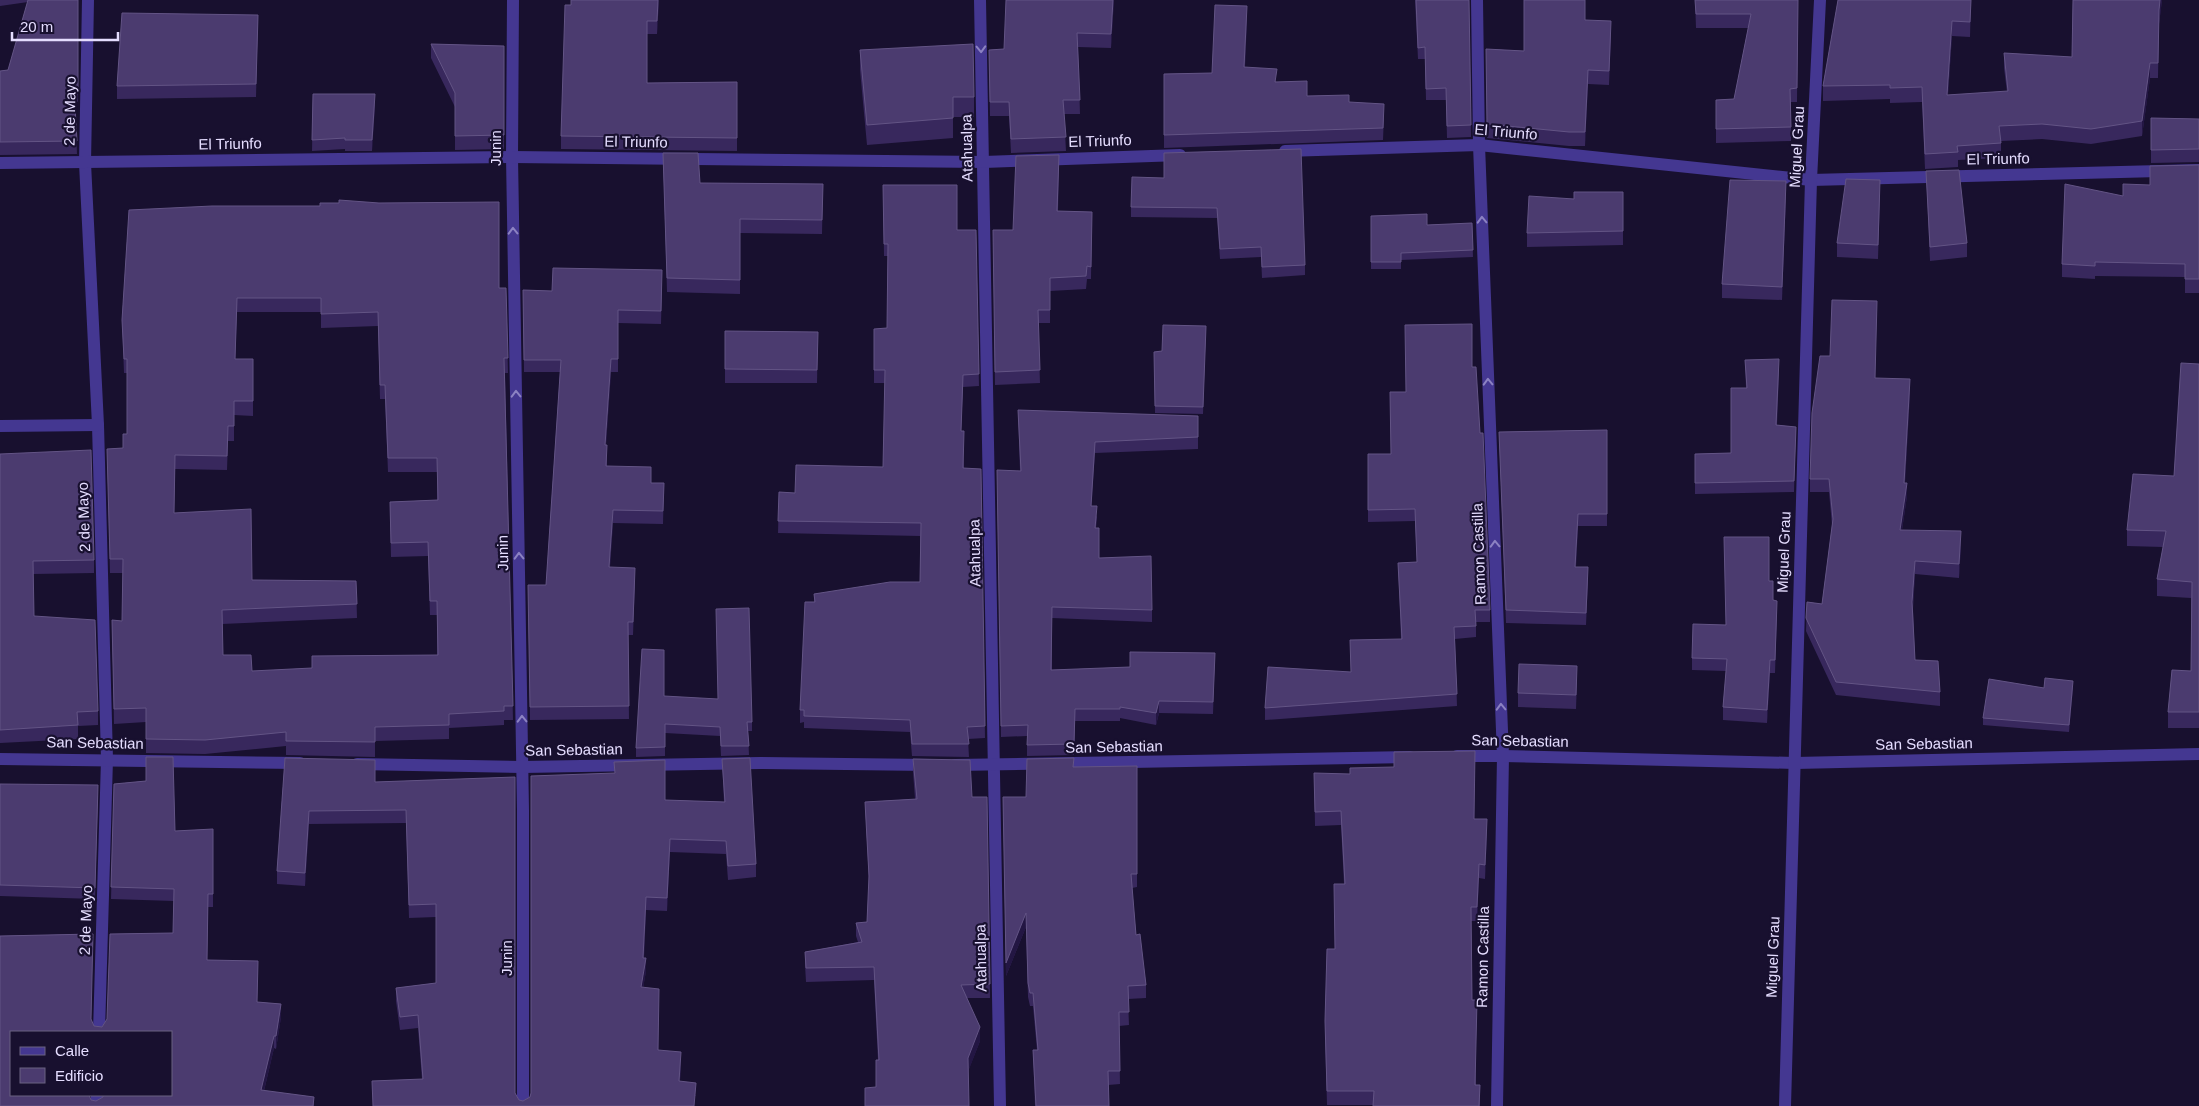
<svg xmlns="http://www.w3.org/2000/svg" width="2199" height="1106" font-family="Arial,sans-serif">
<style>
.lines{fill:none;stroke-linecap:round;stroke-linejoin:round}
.street{stroke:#443791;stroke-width:12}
.wall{fill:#38285d;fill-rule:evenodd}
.shaded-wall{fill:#231643}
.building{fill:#4b3b6f;stroke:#635485;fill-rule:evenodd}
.oneway{stroke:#8c82c2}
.labels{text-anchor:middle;stroke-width:4.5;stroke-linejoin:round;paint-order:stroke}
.street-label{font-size:15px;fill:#e5ddff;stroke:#18102f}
</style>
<rect width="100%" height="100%" fill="#18102f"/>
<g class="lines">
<g class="street">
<polyline points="88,0 85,163 98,425 107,759 99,1032"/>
<polyline points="513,0 512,157 523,810 523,1106"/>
<polyline points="980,0 1000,1106"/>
<polyline points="1477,0 1479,145 1503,756 1497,1106"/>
<polyline points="1285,151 1479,145 1811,180 2199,170"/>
<polyline points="0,163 512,157 984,162 1180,155"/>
<polyline points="0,426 98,425"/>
<polyline points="1457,756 1503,756 1795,763 2199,754"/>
<polyline points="0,759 300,763"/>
<polyline points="357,764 522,767 760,763 930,765"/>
<polyline points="955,765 1410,757"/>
<polyline points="96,1106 97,1095"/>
<polyline points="1785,1106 1811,180 1820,0"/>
</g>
</g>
<g class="wall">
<polygon points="0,0 78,0 78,102 75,102 77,154 0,155 0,71 8,70 28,2 0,6"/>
<polygon points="659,0 657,34 647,34 647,83 737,82 737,151 561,149 561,136"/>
<polygon points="1114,0 1111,48 1078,47 1080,114 1064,114 1066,151 1011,153 1009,116 990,116 989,50 1004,49"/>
<polygon points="1415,0 1469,0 1471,137 1447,138 1446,100 1426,100 1425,59 1418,59"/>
<polygon points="1695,0 1798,0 1797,102 1791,102 1791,141 1716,143 1716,100 1734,99 1748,28 1696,28"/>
<polygon points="1838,0 1971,0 1970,37 1952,36 1948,95 2007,92 2004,68 2004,53 2072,57 2073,0 2162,0 2159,24 2158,78 2150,78 2142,136 2091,144 2042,139 2001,141 2001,158 1958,160 1958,167 1925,169 1922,102 1890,103 1890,99 1823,101 1823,86"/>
<polygon points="258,15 256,97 117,99 117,86"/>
<polygon points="1247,19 1245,67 1307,96 1349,102 1384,116 1383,140 1164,148 1164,74 1212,73"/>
<polygon points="1585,20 1611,35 1609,85 1588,84 1585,146 1569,146 1487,138 1486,49 1524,51"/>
<polygon points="431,44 504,46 504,149 455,150 455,107 431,58"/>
<polygon points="860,50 974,97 974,117 953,117 953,138 867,145 860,70"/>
<polygon points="313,94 375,105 372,151 345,151 345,149 312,151"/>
<polygon points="2151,118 2199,119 2199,162 2151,163"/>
<polygon points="663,153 700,183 823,184 822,234 740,233 740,294 667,292"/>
<polygon points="1164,153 1305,265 1305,275 1262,278 1261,257 1220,259 1217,218 1131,217 1131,207 1164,178"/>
<polygon points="2199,165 2199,293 2185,293 2185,277 2095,276 2095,279 2062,277 2062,264 2150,185"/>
<polygon points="1059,168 1058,211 1092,212 1091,279 1087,279 1086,289 1050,291 1050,323 1038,323 1040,383 995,385 993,230 1013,230"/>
<polygon points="1926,171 1967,243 1967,257 1930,261"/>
<polygon points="883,185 957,230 976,230 979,386 963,387 961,431 964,468 981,469 985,738 968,739 969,757 912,756 910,732 804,728 804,722 800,723 800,710 814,602 814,594 920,582 920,536 778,533 779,492 795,493 883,467 885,383 874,383 874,329 887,328 888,256 884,256"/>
<polygon points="1623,192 1623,245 1527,247 1527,233 1574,199"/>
<polygon points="1880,194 1878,259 1837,257 1837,243"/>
<polygon points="1786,195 1782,300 1722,298 1722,284"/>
<path d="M 129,210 L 499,288 L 506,288 L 508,373 L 505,373 L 513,720 L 504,720 L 504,725 L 449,728 L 449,739 L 375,741 L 375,757 L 286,755 L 286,746 L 205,754 L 146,753 L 146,722 L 114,724 L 112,620 L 122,621 L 123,573 L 110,573 L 107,449 L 123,448 L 127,434 L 127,373 L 124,373 L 122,320 ZM 237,312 L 321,312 L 321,328 L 378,326 L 380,399 L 385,399 L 388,472 L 437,472 L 437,500 L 390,502 L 390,516 L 391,557 L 428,556 L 430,615 L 437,615 L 437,655 L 312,656 L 312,668 L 252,671 L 223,655 L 222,624 L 357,618 L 356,581 L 252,580 L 174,513 L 175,469 L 227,470 L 228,441 L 234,441 L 234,415 L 253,416 L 253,359 L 235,359 Z"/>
<polygon points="1371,216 1427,225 1472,223 1473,257 1401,260 1401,269 1371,269"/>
<polygon points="662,283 661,324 618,323 618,372 611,372 606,445 607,466 651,483 664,483 663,524 613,523 610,567 635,580 633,635 628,635 629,719 530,720 528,585 546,585 560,372 524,372 523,290 552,291"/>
<polygon points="1206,326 1203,414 1155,413 1154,352 1162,351"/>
<polygon points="725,331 818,332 817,383 725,383"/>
<polygon points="1745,360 1779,371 1777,425 1796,427 1794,492 1695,494 1695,454 1731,453 1746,388"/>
<polygon points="2199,364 2199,728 2168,728 2168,712 2191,671 2191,598 2157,596 2157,579 2163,547 2127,546 2127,530 2174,476"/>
<polygon points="1472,367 1490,610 1490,622 1476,622 1476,637 1455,639 1457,706 1265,720 1265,708 1351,672 1401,639 1398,563 1417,562 1415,521 1368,522 1368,454 1391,454 1406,392"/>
<polygon points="1876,378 1910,393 1905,483 1907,496 1902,530 1961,545 1959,578 1915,574 1913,609 1915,660 1940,692 1940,706 1836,695 1806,631 1807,602 1822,604 1832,525 1829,492 1810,492 1810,479"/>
<polygon points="1018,410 1198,416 1198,449 1095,453 1091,506 1097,517 1096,528 1099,558 1152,610 1152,622 1052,618 1052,670 1130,667 1215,653 1213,714 1159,713 1156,725 1120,718 1120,721 1075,721 1074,755 1027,756 1027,736 1001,737 997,470 1020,471"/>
<polygon points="1607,430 1607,526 1578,526 1576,567 1588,580 1586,625 1506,623 1499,432"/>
<polygon points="0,454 94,560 94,573 33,574 34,616 98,711 98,725 78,726 78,739 0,743"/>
<polygon points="1769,581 1773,600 1777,613 1775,673 1770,673 1767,723 1723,720 1723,707 1726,671 1692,670 1692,658"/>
<polygon points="1577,680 1576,709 1518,707 1518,693"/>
<polygon points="2044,688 2073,688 2069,732 1983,725 1983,718"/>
<polygon points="664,696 752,722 752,731 748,731 749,755 721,756 720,736 665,733 665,756 636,757 636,748"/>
<path d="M 146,757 L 173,757 L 175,831 L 213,829 L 213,907 L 208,907 L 207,960 L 258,961 L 257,1002 L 281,1004 L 281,1017 L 276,1049 L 274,1048 L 264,1091 L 314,1097 L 314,1106 L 0,1106 L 0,936 L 93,934 L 91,1020 L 94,1026 L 102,1027 L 107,1019 L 110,934 L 173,933 L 174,901 L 111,899 L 114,784 L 146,781 ZM 11,1032 L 171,1032 L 171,1095 L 103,1095 L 103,1097 L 96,1101 L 91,1100 L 89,1095 L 11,1095 Z"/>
<polygon points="285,758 375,782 515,777 515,1093 519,1100 523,1101 530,1097 665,800 724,802 722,759 756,864 756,877 728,880 726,854 670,852 667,911 646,910 644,958 646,971 643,988 658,1050 681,1065 680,1081 696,1096 372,1106 422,1079 418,1028 400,1030 396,1001 396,988 436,983 436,917 409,918 406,823 309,824 305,886 277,884 277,871"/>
<polygon points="913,759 972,797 987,797 990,998 967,998 980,1041 968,1071 876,1087 876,1060 878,1060 874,980 806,982 805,965 805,952 858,942 856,936 856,923 867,922 869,883 865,802 915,799 913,772"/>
<polygon points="1137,766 1137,887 1132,888 1136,935 1146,985 1146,998 1128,999 1129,1025 1119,1026 1120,1084 1108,1085 1109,1106 1035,1106 1033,1050 1037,1050 1033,1006 1030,1006 1028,997 1026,927 1006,976 1003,797 1026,797 1074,767"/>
<polygon points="1314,773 1474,819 1487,833 1485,879 1479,878 1477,921 1471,921 1472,1000 1476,1085 1480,1085 1480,1106 1373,1106 1373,1105 1327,1105 1325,1035 1327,949 1335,949 1344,884 1341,825 1315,826"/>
<polygon points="0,784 98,796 95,899 0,896"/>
</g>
<g class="shaded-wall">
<polygon points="658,0 659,0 657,34 657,21"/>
<polygon points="1113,0 1114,0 1111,48 1111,34"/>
<polygon points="2160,0 2162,0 2159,24 2158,78 2159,10"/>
<polygon points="1247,6 1247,19 1244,80 1244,67"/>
<polygon points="1952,21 1952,36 1947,110 1947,95"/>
<polygon points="2150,63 2150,78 2142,136 2142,121"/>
<polygon points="1588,70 1588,84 1585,146 1585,132"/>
<polygon points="375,94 375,105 372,151 372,140"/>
<polygon points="1786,181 1786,195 1782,300 1782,287"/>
<polygon points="237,298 237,312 235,373 235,359"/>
<polygon points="611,359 611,372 605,457 605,445"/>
<polygon points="1910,379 1910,393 1904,496 1904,483"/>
<polygon points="1095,442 1095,453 1091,517 1091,506"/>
<polygon points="1907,483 1907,496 1900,543 1900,530"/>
<polygon points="613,510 613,523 609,579 609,567"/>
<polygon points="1578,514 1578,526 1575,579 1575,567"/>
<polygon points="1961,531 1961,545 1959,578 1959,564"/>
<polygon points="1915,561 1915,574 1912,615 1912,602"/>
<polygon points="1770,660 1770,673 1767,723 1767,710"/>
<polygon points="2073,681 2073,688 2069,732 2069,725"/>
<polygon points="1159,701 1159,713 1156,725 1156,713"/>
<polygon points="309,811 309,824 305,886 305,873"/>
<polygon points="1487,819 1487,833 1485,879 1485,865"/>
<polygon points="670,839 670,852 667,911 667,898"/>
<polygon points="1479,864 1479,878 1477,921 1477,907"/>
<polygon points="646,897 646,910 643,971 643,958"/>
<polygon points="1026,913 1026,927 1006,976 1006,963"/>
<polygon points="646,958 646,971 641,1001 641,987"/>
<polygon points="281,1004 281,1017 276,1049 276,1036"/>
<polygon points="980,1027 980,1041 968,1072 968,1058"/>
<polygon points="274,1036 274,1048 261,1103 261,1090"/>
<polygon points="681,1052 681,1065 679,1094 679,1081"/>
</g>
<g class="building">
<polygon points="28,0 78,0 78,88 74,89 77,141 0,142 0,71 8,70"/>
<polygon points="571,0 658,0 657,21 647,21 647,83 737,82 737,138 561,136 565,5 571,5"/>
<polygon points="1006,0 1113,0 1111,34 1077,33 1080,100 1063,100 1066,137 1011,139 1009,102 990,102 989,50 1004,49"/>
<polygon points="1416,0 1469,0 1471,125 1447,126 1446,88 1426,89 1425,47 1418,48"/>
<polygon points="1524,0 1585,0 1585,20 1611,21 1609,71 1588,70 1585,132 1569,132 1487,124 1486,49 1524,51"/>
<polygon points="1695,0 1798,0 1797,88 1790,89 1791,127 1716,129 1716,100 1734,99 1751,14 1696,14"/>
<polygon points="1838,0 1971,0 1970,22 1952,21 1947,95 2008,91 2004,53 2072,57 2073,0 2160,0 2159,10 2158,63 2150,63 2142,121 2091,129 2042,124 1999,126 2001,143 1957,146 1958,152 1925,154 1922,87 1890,88 1890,85 1823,86"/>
<polygon points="1215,5 1247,6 1244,67 1277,69 1275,82 1307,81 1307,96 1349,95 1349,102 1384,104 1383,128 1164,135 1164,74 1212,73"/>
<polygon points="122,13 258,15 256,84 117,86"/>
<polygon points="431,44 504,46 504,135 455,136 455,93"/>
<polygon points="973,44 974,97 953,97 953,118 867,125 860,50"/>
<polygon points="313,94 375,94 372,140 345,140 345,138 312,140"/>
<polygon points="2151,118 2199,119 2199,149 2151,150"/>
<polygon points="1301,149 1305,265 1262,267 1261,247 1220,249 1217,208 1131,207 1132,177 1164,178 1164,153"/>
<polygon points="663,153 698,153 700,183 823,184 822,220 740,219 740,280 667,278"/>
<polygon points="1059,155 1057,211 1092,212 1091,267 1087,266 1086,276 1050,278 1050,310 1038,310 1040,370 995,372 993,230 1013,230 1016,156"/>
<polygon points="2199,165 2199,279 2185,279 2185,264 2095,262 2095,266 2062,264 2065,184 2123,196 2123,184 2150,185 2150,166"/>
<polygon points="1959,170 1967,243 1930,247 1926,171"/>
<polygon points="1846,179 1880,180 1878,245 1837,243"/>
<polygon points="1730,180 1786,181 1782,287 1722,284"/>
<polygon points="883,185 957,185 957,230 976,230 979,374 963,375 961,431 964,431 963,468 981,469 985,726 967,727 969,744 912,744 910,720 804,716 804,710 800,710 805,602 815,602 814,594 890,582 920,582 921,523 778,521 779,492 795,493 796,465 883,467 885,370 874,370 874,329 887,328 888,244 884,244"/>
<polygon points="1574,192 1623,192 1623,231 1527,233 1529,196 1574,199"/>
<path d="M 339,200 L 379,203 L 499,202 L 499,288 L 506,288 L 508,358 L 504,358 L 513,706 L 504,706 L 504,711 L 449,714 L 449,725 L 375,727 L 375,742 L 286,741 L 286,732 L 205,740 L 146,739 L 146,708 L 114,709 L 112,620 L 122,621 L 123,559 L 110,559 L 107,449 L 123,448 L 123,434 L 127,434 L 127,359 L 124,359 L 122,320 L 129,210 L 212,206 L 320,206 L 320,203 L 339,203 ZM 237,298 L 321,298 L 321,314 L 378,312 L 380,385 L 385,385 L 388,458 L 437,458 L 438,500 L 390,502 L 391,543 L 428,542 L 430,601 L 437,601 L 438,655 L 312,656 L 312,668 L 252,671 L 251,655 L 223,655 L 222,610 L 357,604 L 356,581 L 252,580 L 251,509 L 174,513 L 175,455 L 227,456 L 228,426 L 234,426 L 234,401 L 253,401 L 253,359 L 235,359 Z"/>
<polygon points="1427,214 1427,225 1472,223 1473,250 1401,253 1401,262 1371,262 1371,216"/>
<polygon points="553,268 662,270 661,311 618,310 618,359 611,359 605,445 607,445 606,466 651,467 651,483 664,483 663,511 613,510 609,567 635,568 633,622 628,622 629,706 530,707 528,585 546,585 561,360 524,360 523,290 552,291"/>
<polygon points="1832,300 1877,301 1875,378 1910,379 1904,483 1907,483 1900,530 1961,531 1959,564 1915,561 1912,602 1915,660 1938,661 1940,692 1836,682 1806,618 1807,602 1822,604 1833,519 1829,479 1810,479 1812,413 1820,356 1830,356"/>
<polygon points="1472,324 1472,367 1476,367 1480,433 1483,433 1490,610 1475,610 1476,626 1454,627 1457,694 1265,708 1268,667 1351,672 1350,640 1402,639 1398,563 1417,562 1415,509 1368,510 1368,454 1391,454 1390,392 1406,392 1405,325"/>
<polygon points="1163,325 1206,326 1203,407 1155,406 1154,352 1162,351"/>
<polygon points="725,331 818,332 817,370 725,369"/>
<polygon points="1779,359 1776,425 1796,427 1794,481 1695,483 1695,454 1731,453 1731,388 1747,388 1745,360"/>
<polygon points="2181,363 2199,364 2199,712 2168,712 2172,670 2191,671 2192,582 2157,579 2166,531 2127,530 2133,474 2174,476"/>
<polygon points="1018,410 1198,416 1198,437 1095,442 1091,506 1097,506 1095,528 1099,528 1099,558 1151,556 1152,610 1052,607 1051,670 1130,667 1130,652 1215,653 1213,702 1159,701 1156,713 1120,707 1120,709 1075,709 1074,744 1027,745 1028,725 1001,726 997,470 1021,471"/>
<polygon points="1607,430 1607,514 1578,514 1575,567 1588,567 1586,613 1506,610 1499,432"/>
<polygon points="91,450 94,560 33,561 34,616 95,620 98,711 77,712 78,725 0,730 0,454"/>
<polygon points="1724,537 1769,537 1769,581 1773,581 1773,600 1777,601 1775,660 1770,660 1767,710 1723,707 1727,659 1692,658 1693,624 1726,625"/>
<polygon points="749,608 752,722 747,722 749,746 721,746 720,727 665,724 665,747 636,748 642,649 664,650 664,696 718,699 716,609"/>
<polygon points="1519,664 1577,666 1576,695 1518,693"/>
<polygon points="2045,678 2073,681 2069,725 1983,718 1989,679 2044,688"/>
<polygon points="1475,751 1474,819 1487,819 1485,865 1479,864 1477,907 1471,907 1472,1000 1477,1000 1475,1085 1480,1085 1479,1106 1373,1106 1374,1091 1327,1091 1325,1021 1327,949 1335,949 1334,884 1345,884 1341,811 1315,812 1314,773 1350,774 1350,768 1394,767 1394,752"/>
<path d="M 146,757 L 173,757 L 175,831 L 213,829 L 213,894 L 208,894 L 207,960 L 258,961 L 257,1002 L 281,1004 L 276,1036 L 274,1036 L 261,1090 L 314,1097 L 313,1106 L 0,1106 L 0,936 L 93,934 L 91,1019 L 94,1026 L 102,1027 L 107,1019 L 110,934 L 173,933 L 174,889 L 111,887 L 114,784 L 146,781 ZM 11,1032 L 171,1032 L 171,1095 L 103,1095 L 103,1097 L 96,1101 L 91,1100 L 89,1095 L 11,1095 Z"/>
<polygon points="285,758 375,760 375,782 515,777 515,1093 519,1100 523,1101 530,1097 531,1093 531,776 615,773 614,762 665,760 665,800 725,802 722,759 750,758 756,864 728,866 726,841 670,839 667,898 646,897 643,958 646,958 641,987 659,989 658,1050 681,1052 679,1081 696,1083 694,1106 373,1106 372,1081 423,1079 418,1015 400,1017 396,988 436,983 436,904 409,905 406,810 309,811 305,873 277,871"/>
<polygon points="1074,758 1073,767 1137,766 1137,874 1131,874 1136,935 1140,934 1146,985 1128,986 1129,1012 1119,1012 1120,1071 1108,1071 1109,1106 1036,1106 1033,1050 1038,1050 1033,993 1030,993 1028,983 1026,913 1006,963 1003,797 1026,797 1027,759"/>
<polygon points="913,759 970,760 972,797 987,797 990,984 961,985 980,1027 968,1058 969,1106 865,1106 865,1088 876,1087 876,1060 879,1060 874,967 806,968 805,952 862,942 856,923 867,922 869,876 865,802 917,799"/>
<polygon points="0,784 98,785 95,888 0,885"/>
</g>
<defs><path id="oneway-chevron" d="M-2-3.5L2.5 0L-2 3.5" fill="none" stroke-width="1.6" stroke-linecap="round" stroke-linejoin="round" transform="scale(1.25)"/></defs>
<g class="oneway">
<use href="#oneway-chevron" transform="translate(981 49) rotate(88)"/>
<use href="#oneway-chevron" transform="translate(1482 220) rotate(-92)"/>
<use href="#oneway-chevron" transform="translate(513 231) rotate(-91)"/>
<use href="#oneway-chevron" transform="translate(1488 382) rotate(-92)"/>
<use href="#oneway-chevron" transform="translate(516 394) rotate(-91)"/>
<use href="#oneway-chevron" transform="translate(1495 544) rotate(-92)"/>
<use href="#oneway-chevron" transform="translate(519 556) rotate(-91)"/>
<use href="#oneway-chevron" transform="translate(1501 707) rotate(-92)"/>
<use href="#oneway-chevron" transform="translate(522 719) rotate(-91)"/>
</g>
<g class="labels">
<g class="street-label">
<text transform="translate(70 111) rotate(-89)" y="5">2 de Mayo</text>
<text transform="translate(1506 132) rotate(5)" y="5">El Triunfo</text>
<text transform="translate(1100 141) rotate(-2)" y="5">El Triunfo</text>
<text transform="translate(636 142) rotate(1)" y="5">El Triunfo</text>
<text transform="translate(230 144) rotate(-1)" y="5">El Triunfo</text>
<text transform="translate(1797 147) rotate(-87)" y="5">Miguel Grau</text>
<text transform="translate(496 148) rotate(-90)" y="5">Junin</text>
<text transform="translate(967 148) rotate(-91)" y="5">Atahualpa</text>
<text transform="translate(1998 159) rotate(-1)" y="5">El Triunfo</text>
<text transform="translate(84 517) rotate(-92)" y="5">2 de Mayo</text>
<text transform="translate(1784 552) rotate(-88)" y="5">Miguel Grau</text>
<text transform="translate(503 553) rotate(-91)" y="5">Junin</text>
<text transform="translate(975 553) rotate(-91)" y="5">Atahualpa</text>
<text transform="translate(1479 554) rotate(-92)" y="5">Ramon Castilla</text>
<text transform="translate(1520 741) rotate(1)" y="5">San Sebastian</text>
<text transform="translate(95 743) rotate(1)" y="5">San Sebastian</text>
<text transform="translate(1924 744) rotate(-1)" y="5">San Sebastian</text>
<text transform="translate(1114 747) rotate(-1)" y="5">San Sebastian</text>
<text transform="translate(574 750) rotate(-1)" y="5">San Sebastian</text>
<text transform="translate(86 920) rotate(-88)" y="5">2 de Mayo</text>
<text transform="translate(1483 957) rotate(-89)" y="5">Ramon Castilla</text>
<text transform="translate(1773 957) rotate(-88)" y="5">Miguel Grau</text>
<text transform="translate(507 958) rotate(-90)" y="5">Junin</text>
<text transform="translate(981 958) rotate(-91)" y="5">Atahualpa</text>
</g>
</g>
<rect x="10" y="1031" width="162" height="65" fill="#18102f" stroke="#6a6282"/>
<rect x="20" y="1047" width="25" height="8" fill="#443791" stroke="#6a6282"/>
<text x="55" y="1056" font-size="15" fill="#e5ddff">Calle</text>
<rect x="20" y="1068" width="25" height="15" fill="#4b3b6f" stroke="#6a6282"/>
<text x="55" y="1081" font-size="15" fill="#e5ddff">Edificio</text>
<path d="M12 32v8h106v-8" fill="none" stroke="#e5ddff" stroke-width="2.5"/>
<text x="20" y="32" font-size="15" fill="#e5ddff" stroke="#18102f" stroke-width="4" paint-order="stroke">20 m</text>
</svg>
